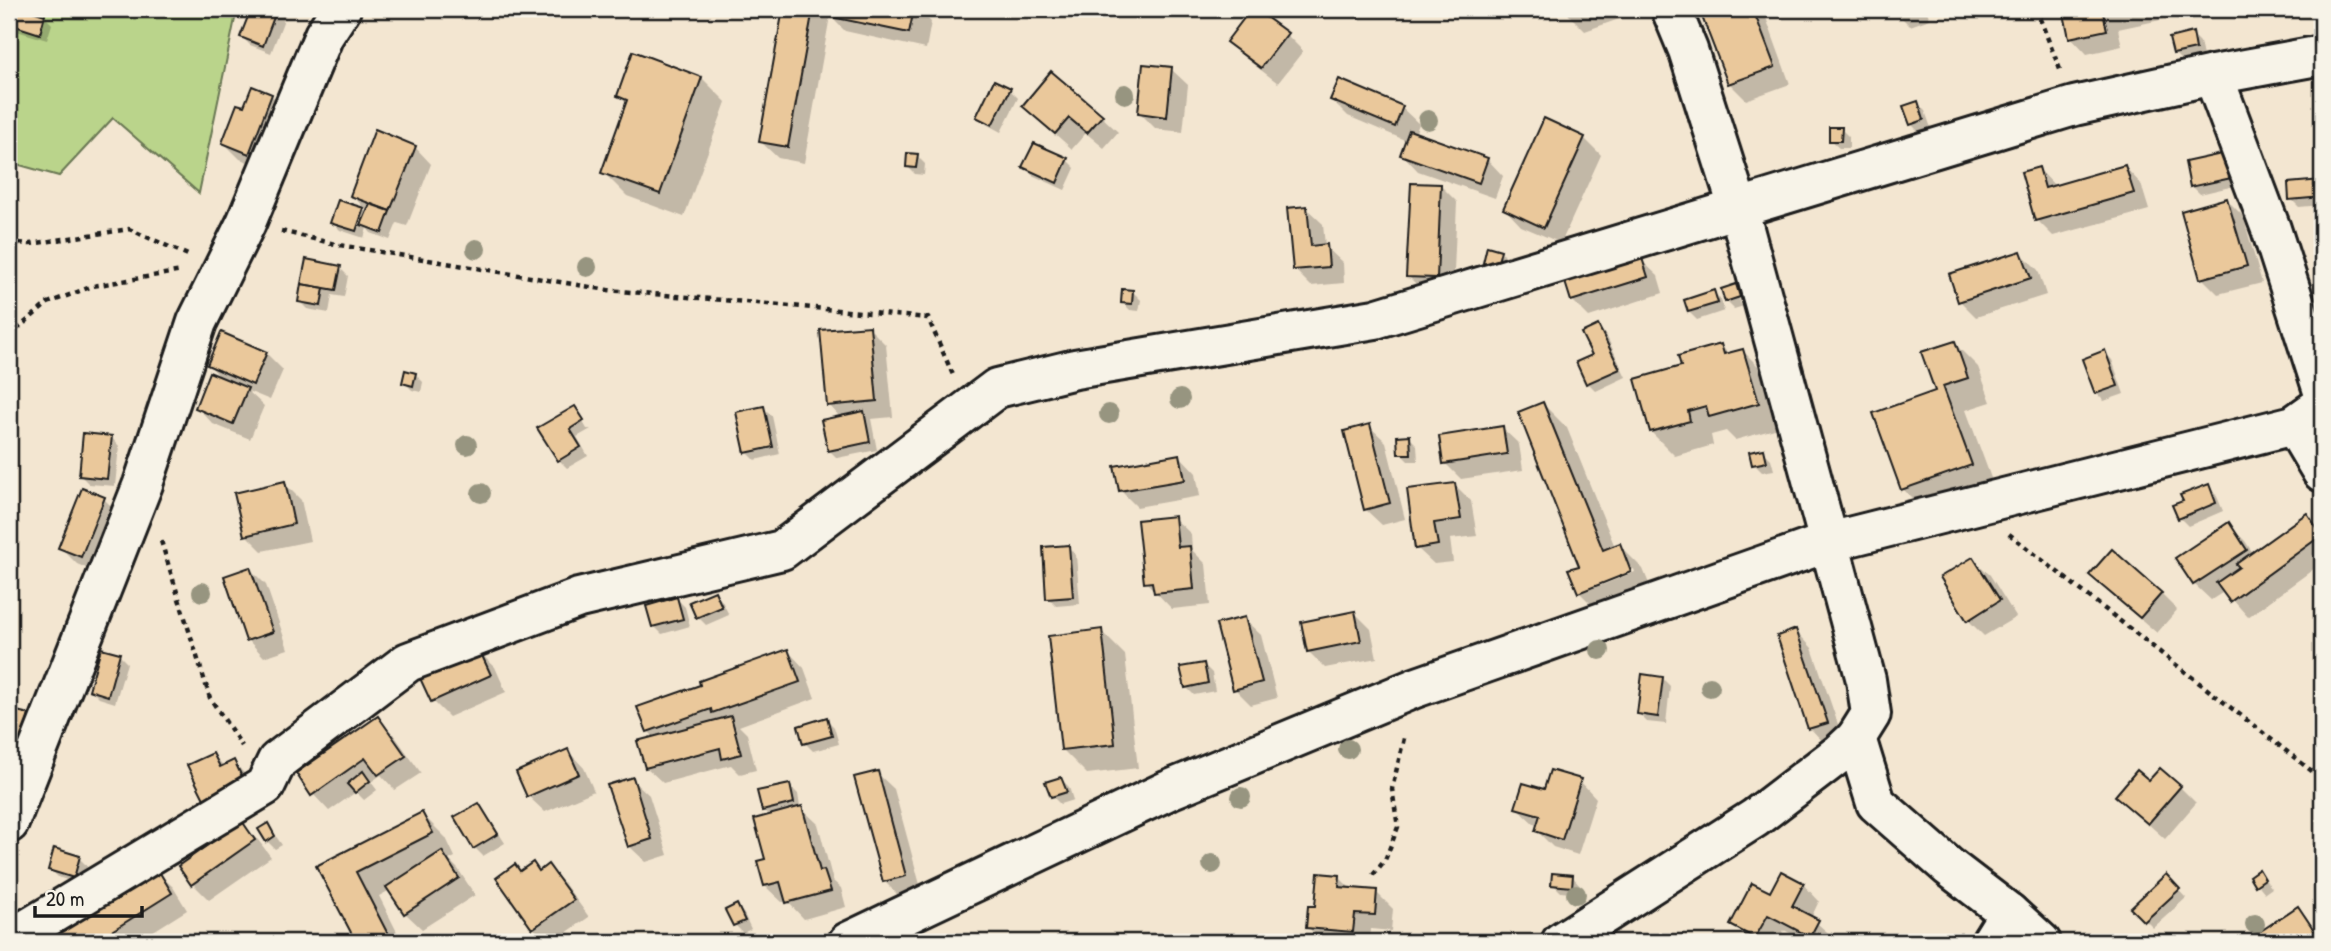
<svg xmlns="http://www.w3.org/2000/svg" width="2331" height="951" font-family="'Patrick Hand',sans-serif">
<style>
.green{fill:#bad48b;stroke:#6b7854;stroke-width:2}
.shadow{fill:#0003;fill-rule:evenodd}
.building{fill:#eac89b;stroke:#1c1c1c;stroke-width:2}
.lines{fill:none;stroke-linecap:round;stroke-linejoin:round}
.minor-casing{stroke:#1c1c1c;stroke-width:44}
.path{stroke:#1c1c1c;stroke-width:4.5;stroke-dasharray:5 5;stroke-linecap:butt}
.minor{stroke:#f7f3e8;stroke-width:38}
.tree{fill:#979580}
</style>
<rect width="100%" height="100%" fill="#f3e6d1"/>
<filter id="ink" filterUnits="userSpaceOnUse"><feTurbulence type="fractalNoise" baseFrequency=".0143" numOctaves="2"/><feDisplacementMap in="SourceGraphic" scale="14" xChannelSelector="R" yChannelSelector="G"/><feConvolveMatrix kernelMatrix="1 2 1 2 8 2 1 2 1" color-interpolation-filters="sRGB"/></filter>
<g filter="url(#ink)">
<polygon class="green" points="9,9 237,9 199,193 113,118 59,176 9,162"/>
<g class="shadow">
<polygon points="9,9 21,9 44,16 52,24 47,40 10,29"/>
<polygon points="253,9 288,9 271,53 250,45 242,37"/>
<polygon points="785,9 818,9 828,19 830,9 918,9 931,22 926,49 845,31 830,16 804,163 778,158 761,142"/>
<polygon points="1567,9 1615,9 1619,19 1585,31 1569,15"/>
<polygon points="1720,9 1759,9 1765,15 1790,84 1746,100 1729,83 1704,15"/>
<polygon points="1893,9 1926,9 1930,19 1910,26"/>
<polygon points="2064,9 2178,9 2179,16 2118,29 2122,46 2087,54 2071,37"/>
<polygon points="1286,34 1303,51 1278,83 1245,58 1228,42"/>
<polygon points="2192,34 2200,42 2203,56 2182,61 2174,53"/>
<polygon points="1171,69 1188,85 1183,132 1156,129 1140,113"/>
<polygon points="702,78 726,102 684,217 627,196 603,172 627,104 619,96"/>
<polygon points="1340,81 1402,108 1419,124 1415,134 1487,159 1503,176 1495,198 1418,171 1402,154 1407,141 1348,116 1332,100"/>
<polygon points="1010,90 1018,98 1001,132 986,124 978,116"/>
<polygon points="271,95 288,112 266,169 240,159 224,143 245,108"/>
<polygon points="1917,103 1925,111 1931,128 1919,132 1911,124"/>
<polygon points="1024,106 1101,116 1118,132 1104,148 1086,133 1072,149"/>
<polygon points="1545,120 1584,138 1601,155 1561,243 1521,226 1505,209"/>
<polygon points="1841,129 1849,137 1849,148 1839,148 1830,140"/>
<polygon points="415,147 431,164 407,226 397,223 390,240 371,233 367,228 364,238 340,230 332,222 339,202 368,212 352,195"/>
<polygon points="2231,154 2243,184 2200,194 2192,186"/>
<polygon points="917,156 925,164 924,175 915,174 907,166"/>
<polygon points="1067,160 1075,168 1065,190 1032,175 1024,167"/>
<polygon points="2125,167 2141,184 2149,210 2053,236 2037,220 2039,169 2056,187"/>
<polygon points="2322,182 2322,205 2299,207 2291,199 2290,184"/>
<polygon points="1441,186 1457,202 1453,294 1425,293 1408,276"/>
<polygon points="2227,200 2243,216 2262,283 2218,294 2202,278"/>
<polygon points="1306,208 1323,224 1325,246 1343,263 1344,283 1311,286 1295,270"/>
<polygon points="1500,251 1508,259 1493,270 1485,262"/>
<polygon points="2021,253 2038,270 2046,295 1976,317 1960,301"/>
<polygon points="1641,260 1658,276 1663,293 1589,317 1572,300"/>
<polygon points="307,261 340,268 348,276 344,297 332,295 329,313 307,309 299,301"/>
<path d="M 1735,286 L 1743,294 L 1747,305 L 1734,309 L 1726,301 ZM 1737,293 L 1741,293 L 1744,304 L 1741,305 Z"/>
<polygon points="1132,291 1141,300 1139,311 1130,310 1122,302"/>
<polygon points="1713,292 1721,300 1724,311 1697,320 1689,312"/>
<polygon points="1598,327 1606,335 1626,377 1596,391 1588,383 1578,363 1594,355"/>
<polygon points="869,328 886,345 893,417 871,419 877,450 837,458 829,450 841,418 829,405"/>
<polygon points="1954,343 1978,367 1991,402 1966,410 1995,489 1927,513 1903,489"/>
<polygon points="1721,346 1729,354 1743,351 1767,375 1782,427 1735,440 1726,431 1711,435 1713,445 1675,456 1651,432 1684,367"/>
<polygon points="2104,352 2112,360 2124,394 2104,401 2096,393"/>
<polygon points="266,353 283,370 270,400 248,391 264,406 250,439 213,424 197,407 224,381 209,365"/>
<polygon points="415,374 423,382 421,392 412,390 404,382"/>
<path d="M 1543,404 L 1567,428 L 1615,547 L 1619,545 L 1643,569 L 1654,596 L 1603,616 L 1579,592 L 1582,567 ZM 1634,569 L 1635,572 L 1600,586 L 1600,582 Z"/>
<polygon points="575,408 582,415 579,415 587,429 591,429 577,437 588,456 567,468 559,460"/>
<polygon points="764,408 772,416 780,454 755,460 747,452"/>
<polygon points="1369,426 1386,442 1405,519 1382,525 1365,509"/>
<polygon points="1502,428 1519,444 1523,470 1461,479 1445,463"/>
<polygon points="111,437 119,446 115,486 89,484 81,476"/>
<polygon points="1409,437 1417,445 1418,461 1408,461 1400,453"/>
<polygon points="1763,451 1771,459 1774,470 1762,472 1754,464"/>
<polygon points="1180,456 1196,473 1200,496 1137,507 1120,490"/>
<polygon points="284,483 301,500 310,541 262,551 246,535"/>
<polygon points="1455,485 1471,501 1477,536 1450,539 1453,562 1434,564 1417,548"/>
<polygon points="2208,486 2216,494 2223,511 2188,526 2180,518"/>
<polygon points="104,499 120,515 98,573 77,564 60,547"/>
<polygon points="2306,515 2322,531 2322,563 2248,617 2225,591 2211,600 2194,584 2229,525 2245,541 2253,553"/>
<polygon points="1174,518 1191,534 1192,550 1206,564 1210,605 1172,609 1146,582"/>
<polygon points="1068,547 1076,555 1080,604 1056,606 1048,598"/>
<polygon points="1973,559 1990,575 2016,617 1984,636 1968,620"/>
<polygon points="250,569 266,585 288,649 264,657 248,640"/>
<polygon points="2108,591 2161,594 2177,610 2157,633"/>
<polygon points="714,593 722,601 729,615 706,625 698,617"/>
<polygon points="677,599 685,607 690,626 662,634 654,626"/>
<polygon points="1355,613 1371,629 1377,658 1325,668 1308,651"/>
<polygon points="1244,619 1261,635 1277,698 1251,705 1235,689"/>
<polygon points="9,627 13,631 9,642"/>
<polygon points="1101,631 1125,655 1138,768 1087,774 1063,750"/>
<polygon points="1796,631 1812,648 1843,739 1826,745 1810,728"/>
<polygon points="478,651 495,667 506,692 449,717 433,701"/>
<polygon points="788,651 804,668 815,698 739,726 747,734 756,770 740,774 731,765 663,783 646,767 655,738 648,731 702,686"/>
<polygon points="119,655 127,663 115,703 99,698 91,690"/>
<polygon points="1204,665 1212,673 1215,691 1194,695 1186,687"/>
<polygon points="1662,678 1670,686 1666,724 1647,722 1639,714"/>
<polygon points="9,711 28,715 44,732 9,781"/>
<polygon points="377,718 394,735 421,773 395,790 381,775 371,782 377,790 364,800 356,792 329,811 313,794"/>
<polygon points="826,719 834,727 839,744 813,751 805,743"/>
<polygon points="568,751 584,768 594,791 545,812 528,796"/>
<polygon points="213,755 225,767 233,762 250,779 223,818"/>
<polygon points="877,773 894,789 922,892 901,898 884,881"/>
<polygon points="632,779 649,795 668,855 646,862 629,846"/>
<polygon points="1061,779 1069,787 1073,800 1060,804 1052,796"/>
<polygon points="1580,781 1596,798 1578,855 1553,847 1537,831 1538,826 1534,824 1517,808 1546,791"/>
<polygon points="2149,782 2180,787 2196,803 2165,839 2117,796"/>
<polygon points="790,786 798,794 800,807 818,824 833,881 841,888 846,907 804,919 787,901 782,902 765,886 770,816 763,810"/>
<polygon points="478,805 486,813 505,843 483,856 475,848 456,818"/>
<polygon points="422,814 446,838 455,857 449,860 458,869 475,895 422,929 405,913 390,890 379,896 402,942 358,942 319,867"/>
<polygon points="242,823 258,840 271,857 209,900 193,884"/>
<polygon points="268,825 282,845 275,849 267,841"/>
<polygon points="79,858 87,866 82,885 58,877 50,869"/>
<polygon points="533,864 541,872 548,867 564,883 589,917 553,942 548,942 533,928 498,878 521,873"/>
<polygon points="156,871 173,887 187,910 136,942 43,942"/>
<polygon points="2258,871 2272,888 2265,893 2251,876"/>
<polygon points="1572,876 1580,885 1579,894 1561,892 1553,884"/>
<polygon points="1339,877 1352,890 1376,892 1393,909 1391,931 1371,929 1370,942 1322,942 1308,927 1316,908"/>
<polygon points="2166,877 2186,898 2153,928 2133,908"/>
<polygon points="1803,884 1819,901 1811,918 1834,938 1832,942 1808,942 1784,930 1778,942 1751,942 1732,924 1771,894"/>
<polygon points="736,906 744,914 751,929 743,933 735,925"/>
<polygon points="2298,908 2306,916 2322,942 2253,942 2252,940"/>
</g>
<g class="building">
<polygon points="9,9 26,9 45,15 40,34 9,24"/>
<polygon points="251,9 277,9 263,46 240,37"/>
<polygon points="783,9 813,9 788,147 759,142"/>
<polygon points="828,9 914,9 909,33 827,16"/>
<polygon points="1251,9 1255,9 1288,33 1261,68 1226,42"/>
<polygon points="1715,9 1753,9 1775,67 1728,84 1701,14"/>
<polygon points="2063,9 2121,9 2103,13 2107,30 2069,38"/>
<polygon points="2193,32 2196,49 2173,54 2169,38"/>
<polygon points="633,51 702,77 660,194 601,173 627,100 617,96"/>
<polygon points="1143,64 1172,67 1167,117 1138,113"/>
<polygon points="1051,71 1103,115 1087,133 1069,118 1055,134 1022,106"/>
<polygon points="1339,79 1403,106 1395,127 1330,100"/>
<polygon points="994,80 1011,88 992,125 976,117"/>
<polygon points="252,86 272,94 249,154 222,143 237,104 244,106"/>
<polygon points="1918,101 1924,120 1910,125 1903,106"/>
<polygon points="1544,118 1585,137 1544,228 1503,209"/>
<polygon points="1829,127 1842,127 1841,141 1829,141"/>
<polygon points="375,129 416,146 390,211 350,196"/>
<polygon points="1409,130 1488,158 1479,183 1400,155"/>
<polygon points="1034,143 1068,158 1057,183 1022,167"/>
<polygon points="2231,152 2236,177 2190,187 2185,162"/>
<polygon points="907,153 918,154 916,168 906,167"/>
<polygon points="2125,165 2134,193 2035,221 2021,172 2039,167 2045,188"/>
<polygon points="2322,180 2322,197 2289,200 2288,183"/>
<polygon points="1411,183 1441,184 1437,278 1406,277"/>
<polygon points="2227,198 2247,266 2200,279 2181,211"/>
<polygon points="338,200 364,208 356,231 330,223"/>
<polygon points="370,204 390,211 382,233 361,225"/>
<polygon points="1307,206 1311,246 1327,244 1329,267 1293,270 1287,208"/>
<polygon points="1487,246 1501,250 1497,266 1483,263"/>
<polygon points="2021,251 2031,278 1958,302 1949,274"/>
<polygon points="1642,258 1648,277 1571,301 1565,282"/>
<polygon points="306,259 341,266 336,290 301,284"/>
<polygon points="301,284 324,288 321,306 298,302"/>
<polygon points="1736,284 1740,297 1725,302 1721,289"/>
<polygon points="1122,289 1133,290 1132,304 1121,303"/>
<polygon points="1714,290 1718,303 1688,312 1684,300"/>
<polygon points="1598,325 1620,369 1586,384 1576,362 1592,355 1581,333"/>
<polygon points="870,326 877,401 827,406 820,330"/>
<polygon points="221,332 267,352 253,385 207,365"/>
<polygon points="1955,341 1968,378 1943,386 1972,465 1901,490 1873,413 1935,391 1921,352"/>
<polygon points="1721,344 1724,354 1743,349 1759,403 1709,417 1706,406 1688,411 1690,421 1650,432 1635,379 1681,366 1678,356"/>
<polygon points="2105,350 2118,386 2095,394 2082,359"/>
<polygon points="405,370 416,373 413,386 402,383"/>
<polygon points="209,372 248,388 233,424 195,408"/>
<polygon points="1543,402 1603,550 1620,543 1631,572 1578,593 1568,569 1579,566 1518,412"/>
<polygon points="575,406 584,420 570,429 581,447 558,461 537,428"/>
<polygon points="764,406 773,447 745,453 736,412"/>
<polygon points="864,411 870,442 828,451 821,420"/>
<polygon points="1370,424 1390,503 1364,510 1344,431"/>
<polygon points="1503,426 1507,454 1443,464 1439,436"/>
<polygon points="83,433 112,436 107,479 79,476"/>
<polygon points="1410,435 1411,454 1398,454 1397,436"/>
<polygon points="1764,449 1767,462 1752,465 1749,452"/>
<polygon points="1180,454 1185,480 1119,491 1114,466"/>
<polygon points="285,481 294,524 244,536 234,493"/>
<polygon points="1455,483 1461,519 1434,523 1438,545 1415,549 1407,489"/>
<polygon points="2209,484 2216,503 2178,519 2172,505 2183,501 2180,495"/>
<polygon points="82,488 105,497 81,557 58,548"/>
<polygon points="2307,513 2322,535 2230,602 2216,583 2239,567 2236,564"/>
<polygon points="1175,516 1178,547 1190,546 1194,589 1154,593 1152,582 1144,583 1137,520"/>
<polygon points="2229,522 2247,550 2193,585 2175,558"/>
<polygon points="1069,545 1073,597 1046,599 1043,547"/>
<polygon points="2112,549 2162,593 2140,618 2089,575"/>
<polygon points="1973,557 2000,600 1967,621 1940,577"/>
<polygon points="250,567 273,632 246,641 224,576"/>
<polygon points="715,591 722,607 696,618 689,602"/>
<polygon points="677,597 683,619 652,627 646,606"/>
<polygon points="1355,611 1361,641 1307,652 1301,622"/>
<polygon points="1245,617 1262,682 1233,690 1216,624"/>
<polygon points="1102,629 1115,744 1061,750 1048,636"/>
<polygon points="1796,629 1828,723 1808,729 1777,636"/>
<polygon points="101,648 120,653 108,696 89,690"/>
<polygon points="479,649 491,675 431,702 419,676"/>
<polygon points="788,649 800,682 712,713 711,709 647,732 637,707 700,685 699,681"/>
<polygon points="1204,663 1208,683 1185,688 1180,667"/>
<polygon points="1642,674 1663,677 1658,717 1637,714"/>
<polygon points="9,709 29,714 16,771 9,769"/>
<polygon points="378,716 406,756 378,775 365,758 311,796 296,773"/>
<polygon points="731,716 741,754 722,759 720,748 645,768 637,741"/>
<polygon points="827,717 832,736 803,744 798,726"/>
<polygon points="568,749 579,774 527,797 516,772"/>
<polygon points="213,753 220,767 234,760 245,783 206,803 187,765"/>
<polygon points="2160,768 2181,786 2148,824 2115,796 2137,770 2149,780"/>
<polygon points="1550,770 1581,779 1562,840 1535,831 1540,815 1515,808 1523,783 1544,789"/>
<polygon points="363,771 370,781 355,793 347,784"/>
<polygon points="878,771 906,876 883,882 854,777"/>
<polygon points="633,777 652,839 628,847 607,785"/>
<polygon points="1061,777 1067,792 1051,797 1045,782"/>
<polygon points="790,784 794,803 762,811 757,791"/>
<polygon points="479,803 498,834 473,849 454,817"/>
<polygon points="802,806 820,871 824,870 831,891 786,903 780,882 764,886 757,861 765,859 754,819"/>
<polygon points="422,812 433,833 356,872 392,942 356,942 316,866"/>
<polygon points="242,821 255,840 191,885 178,866"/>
<polygon points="268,823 275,836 266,842 258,829"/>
<polygon points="54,848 80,856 74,878 48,870"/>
<polygon points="442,851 459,878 404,914 386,887"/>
<polygon points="533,862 539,871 548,864 574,900 532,929 496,878 515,864 520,871"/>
<polygon points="157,868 172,893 94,942 40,942"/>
<polygon points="2259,869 2265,879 2255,886 2249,876"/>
<polygon points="1781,871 1804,883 1792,906 1819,920 1810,937 1768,915 1755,938 1730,925 1752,883 1770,892"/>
<polygon points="1318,873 1340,875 1339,887 1377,890 1375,915 1355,914 1353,932 1306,928 1308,906 1315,906"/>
<polygon points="1552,873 1573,875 1572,887 1551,885"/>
<polygon points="2166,874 2180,889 2144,922 2130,908"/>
<polygon points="737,904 745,921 733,926 725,910"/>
<polygon points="2298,906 2322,942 2251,942 2249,939"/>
</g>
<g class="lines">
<g class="minor-casing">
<g id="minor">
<polyline points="1671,9 1688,50 1738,207 1829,542 2294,425 2322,405"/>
<polyline points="2213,75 2271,229 2322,388"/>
<polyline points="2294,425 2322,472"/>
<polyline points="1856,738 1876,803 1949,867 2009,913 1991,942"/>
<polyline points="9,823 143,484 197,322 246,223 324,35 341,9"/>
<polyline points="2009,913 2041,942"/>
<polyline points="9,940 265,786 277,761 408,662 579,598 782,550 997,388 1075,369 1375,319 2074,106 2213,75 2322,55"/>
<polyline points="848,942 1169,790 1415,688 1829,542 1866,680 1871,714 1856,738 1840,753 1755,818 1561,942"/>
</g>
</g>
<g class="path">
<polyline points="2036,9 2061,72"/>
<polyline points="281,231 339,245 608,290 928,318 953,375"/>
<polyline points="9,242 30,244 129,229 190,256"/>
<polyline points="9,336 48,303 93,286 182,271"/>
<polyline points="2009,534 2322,779"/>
<polyline points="161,541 210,698 242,746"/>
<polyline points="1373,875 1385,860 1398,827 1392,789 1405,734"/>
</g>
<use href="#minor" class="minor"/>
</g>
<g class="tree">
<circle cx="1125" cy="94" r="10"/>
<circle cx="1428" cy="120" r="10"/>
<circle cx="476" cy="249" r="10"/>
<circle cx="587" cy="267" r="10"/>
<circle cx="1180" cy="399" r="10"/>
<circle cx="1109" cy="414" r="10"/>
<circle cx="467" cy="445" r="10"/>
<circle cx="481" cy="493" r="10"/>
<circle cx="202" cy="592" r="10"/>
<circle cx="1600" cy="650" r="10"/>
<circle cx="1710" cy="687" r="10"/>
<circle cx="1348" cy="749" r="10"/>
<circle cx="1241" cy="797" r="10"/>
<circle cx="1212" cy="864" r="10"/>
<circle cx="1576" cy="894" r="10"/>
<circle cx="2255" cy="924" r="10"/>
</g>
</g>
<rect width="2331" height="951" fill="none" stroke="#f7f3e8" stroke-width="35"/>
<rect x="18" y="18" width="2296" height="916" fill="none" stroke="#1c1c1c" stroke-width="2.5" filter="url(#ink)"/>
<path d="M35 906v10h107v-10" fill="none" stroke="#1c1c1c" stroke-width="3.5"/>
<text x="46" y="906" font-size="21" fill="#1c1c1c" stroke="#f7f3e8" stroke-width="5" paint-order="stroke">20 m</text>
</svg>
